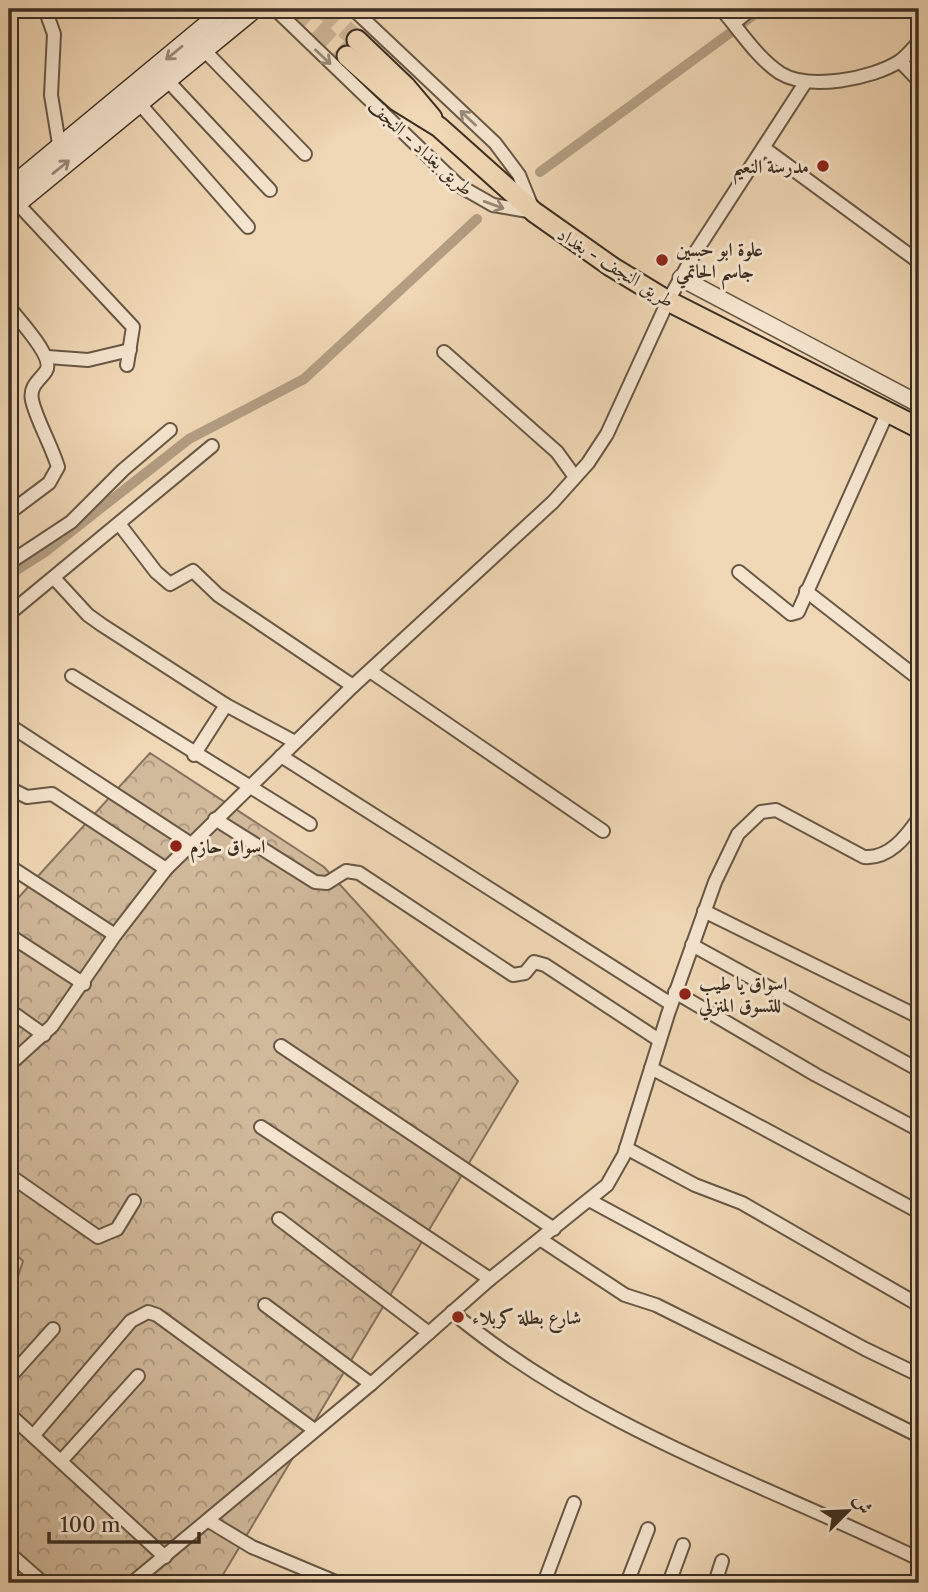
<svg xmlns="http://www.w3.org/2000/svg" width="928" height="1592" font-family="'Libre Caslon Text',Amiri,serif">
<style>
.forest{fill:url(#forest-crowns);stroke:#86745e;stroke-width:2}
.lines{fill:none;stroke-linecap:round;stroke-linejoin:round}
.canal{stroke:#b39e82;stroke-width:10}
.primary-tunnel{stroke:#ccb597;stroke-width:19;stroke-dasharray:19 10;stroke-linecap:butt}
.minor-casing{stroke:#695845;stroke-width:16}
.tertiary-casing{stroke:#695845;stroke-width:19}
.secondary-casing{stroke:#3c2e20;stroke-width:21}
.primary-casing{stroke:#3c2e20;stroke-width:23}
.minor{stroke:#f5e5cf;stroke-width:12}
.tertiary{stroke:#f5e5cf;stroke-width:16}
.secondary{stroke:#f5e5cf;stroke-width:18}
.primary{stroke:#f0d7b5;stroke-width:19}
.oneway{stroke:#988a78}
.poi-dot{fill:#8f2418;stroke:#f5e5cf;stroke-width:2.5}
.labels{text-anchor:middle;stroke-width:6;stroke-linejoin:round;paint-order:stroke}
.street-label{font-size:19px;fill:#3c2e20;stroke:#f5e5cf}
.poi-label{font-size:19px;font-weight:bold;fill:#3c2e20;stroke:#f5e5cf;text-anchor:start}
</style>
<defs>
<pattern id="forest-crowns" width="20" height="18" patternUnits="userSpaceOnUse" patternTransform="scale(1.75)"><rect width="20" height="18" fill="#d1ba9c"/><path d="M2 6a3 3 0 1 1 6 0M12 15a3 3 0 1 1 6 0" fill="none" stroke="#ab987f"/></pattern>
</defs>
<rect width="100%" height="100%" fill="#f0d7b5"/>
<filter id="stains"><feTurbulence type="fractalNoise" baseFrequency=".00286" numOctaves="4"/><feColorMatrix values="0 0 0 0 .2 0 0 0 0 .09 0 0 0 0 .02 0 0 0 .5 -.17"/></filter>
<radialGradient id="worn" r=".72"><stop offset=".6" stop-color="#630" stop-opacity="0"/><stop offset="1" stop-color="#630" stop-opacity=".3"/></radialGradient>
<polygon class="forest" points="150,753 324,867 518,1081 218,1583 9,1583 9,1304 23,1261 9,1248 9,908"/>
<g class="lines">
<g class="canal">
<polyline points="744,22 761,9"/>
<polyline points="540,172 730,33"/>
<polyline points="9,575 45,552 189,439 304,379 477,219"/>
</g>
<g class="primary-tunnel">
<polyline points="295,9 347,56"/>
<polyline points="323,9 357,40"/>
</g>
<g class="minor-casing">
<g id="minor">
<polyline points="45,9 54,34 51,95 60,150"/>
<polyline points="275,9 458,185 493,205 534,212 519,175 495,143 353,9"/>
<path d="M 721,9 C 740,30 756,57 780,73 C 809,91 872,79 900,61 C 907,56 913,48 919,42"/>
<polyline points="734,23 751,9"/>
<polyline points="204,50 305,154"/>
<polyline points="900,61 919,81"/>
<polyline points="167,80 270,190"/>
<polyline points="139,103 248,227"/>
<polyline points="764,148 919,262"/>
<polyline points="17,203 133,327 127,365"/>
<path d="M 9,307 C 18,319 55,357 46,371 C 40,380 29,386 32,400 C 36,419 51,444 58,467 L 49,483 L 9,513"/>
<polyline points="444,352 557,452 575,477"/>
<polyline points="48,357 88,360 130,350"/>
<polyline points="120,525 156,572 170,584 193,571 218,595 353,686"/>
<polyline points="9,563 71,522 123,470 170,430"/>
<polyline points="739,572 791,614 798,612 888,411"/>
<polyline points="54,578 88,615 102,625 226,705 295,742"/>
<polyline points="806,591 919,679"/>
<polyline points="9,614 212,446"/>
<polyline points="370,671 603,831"/>
<polyline points="72,676 310,824"/>
<polyline points="9,725 191,844"/>
<polyline points="194,755 226,705"/>
<polyline points="281,756 671,1004"/>
<polyline points="9,788 27,797 52,794 166,869"/>
<polyline points="215,819 315,882 327,883 346,871 359,873 513,975 525,973 534,962 545,965 659,1040"/>
<polyline points="9,866 115,935"/>
<polyline points="704,911 919,1017"/>
<polyline points="9,935 84,984"/>
<polyline points="692,945 919,1070"/>
<polyline points="675,992 816,1075 919,1130"/>
<polyline points="9,1010 44,1035"/>
<polyline points="281,1046 554,1229"/>
<polyline points="9,1065 52,1026 115,935 166,869 353,686 553,502 588,463 607,434 668,301 693,256 805,83"/>
<polyline points="651,1068 919,1212"/>
<polyline points="261,1127 490,1279"/>
<polyline points="626,1148 695,1185 742,1203 919,1305"/>
<polyline points="9,1175 98,1237 117,1229 134,1201"/>
<polyline points="589,1200 865,1349 919,1375"/>
<polyline points="279,1219 429,1333"/>
<polyline points="540,1239 625,1295 656,1305 919,1436"/>
<polyline points="265,1305 371,1384"/>
<path d="M 452,1312 C 590,1427 760,1482 919,1559"/>
<polyline points="9,1378 53,1329"/>
<polyline points="9,1414 165,1557"/>
<polyline points="33,1436 131,1321 148,1312 157,1315 313,1429"/>
<polyline points="61,1461 138,1376"/>
<polyline points="209,1521 252,1547 338,1583"/>
<polyline points="9,1553 43,1583"/>
<path d="M 132,1583 L 371,1384 L 490,1279 L 607,1185 L 624,1155 L 668,1014 L 715,882 L 738,834 L 761,812 L 776,810 L 864,857 C 889,859 906,837 919,818"/>
<polyline points="544,1583 574,1503"/>
<polyline points="627,1583 648,1529"/>
<polyline points="669,1583 683,1545"/>
<polyline points="715,1583 722,1561"/>
</g>
</g>
<g class="tertiary-casing">
<polyline id="tertiary" points="681,278 919,404"/>
</g>
<g class="secondary-casing">
<g id="secondary">
<polyline points="9,189 226,9"/>
<polyline points="9,210 254,9"/>
</g>
</g>
<g class="primary-casing">
<g id="primary">
<polyline points="357,40 405,86 432,118"/>
<polyline points="347,56 397,101 439,127 534,212 612,267 668,301 919,428"/>
</g>
</g>
<use href="#minor" class="minor"/>
<use href="#tertiary" class="tertiary"/>
<use href="#secondary" class="secondary"/>
<use href="#primary" class="primary"/>
</g>
<defs><path id="oneway-shaft" d="M-6 0H5M1.5-3L5.5 0L1.5 3" fill="none" stroke-width="1.6" stroke-linecap="round" stroke-linejoin="round" transform="scale(1.75)"/></defs>
<g class="oneway">
<use href="#oneway-shaft" transform="translate(174 53) rotate(140)"/>
<use href="#oneway-shaft" transform="translate(323 57) rotate(43)"/>
<use href="#oneway-shaft" transform="translate(468 118) rotate(-137)"/>
<use href="#oneway-shaft" transform="translate(61 167) rotate(-39)"/>
<use href="#oneway-shaft" transform="translate(494 205) rotate(20)"/>
</g>
<g class="poi-dot">
<circle cx="823" cy="166" r="7"/>
<circle cx="662" cy="260" r="7"/>
<circle cx="176" cy="846" r="7"/>
<circle cx="685" cy="994" r="7"/>
<circle cx="458" cy="1317" r="7"/>
</g>
<g class="labels">
<g class="street-label">
<text transform="translate(421 147) rotate(42)" y="7">طريق بغداد - النجف</text>
<text transform="translate(616 267) rotate(32)" y="7">طريق النجف - بغداد</text>
</g>
<g class="poi-label">
<text x="809" y="173" text-anchor="end">مدرسة النعيم</text>
<text x="676" y="256">علوة ابو حسين<tspan x="676" dy="22">جاسم الحاتمي</tspan></text>
<text x="190" y="853">اسواق حازم</text>
<text x="699" y="990">اسواق يا طيب<tspan x="699" dy="22">للتسوق المنزلي</tspan></text>
<text x="472" y="1324">شارع بطلة كربلاء</text>
</g>
</g>
<rect width="928" height="1592" fill="none" stroke="#f0d7b5" stroke-width="35"/>
<rect x="10" y="10" width="907" height="1571" fill="none" stroke="#3c2e20" stroke-width="3.5"/>
<rect x="18" y="18" width="893" height="1557" fill="none" stroke="#3c2e20" stroke-width="2"/>
<g transform="translate(848 1511) rotate(66)" stroke="#f5e5cf" stroke-width="5" paint-order="stroke">
<path d="M0-5L12 26L0 18L-12 26Z" fill="#3c2e20"/>
<text y="-10" font-size="19" font-weight="bold" text-anchor="middle" fill="#3c2e20">ش</text>
</g>
<path d="M49 1532v10h150v-10" fill="none" stroke="#3c2e20" stroke-width="3.5"/>
<text x="60" y="1532" font-size="21" fill="#3c2e20" stroke="#f5e5cf" stroke-width="5" paint-order="stroke">100 m</text>
<rect width="100%" height="100%" filter="url(#stains)"/>
<rect width="100%" height="100%" fill="url(#worn)"/>
</svg>
